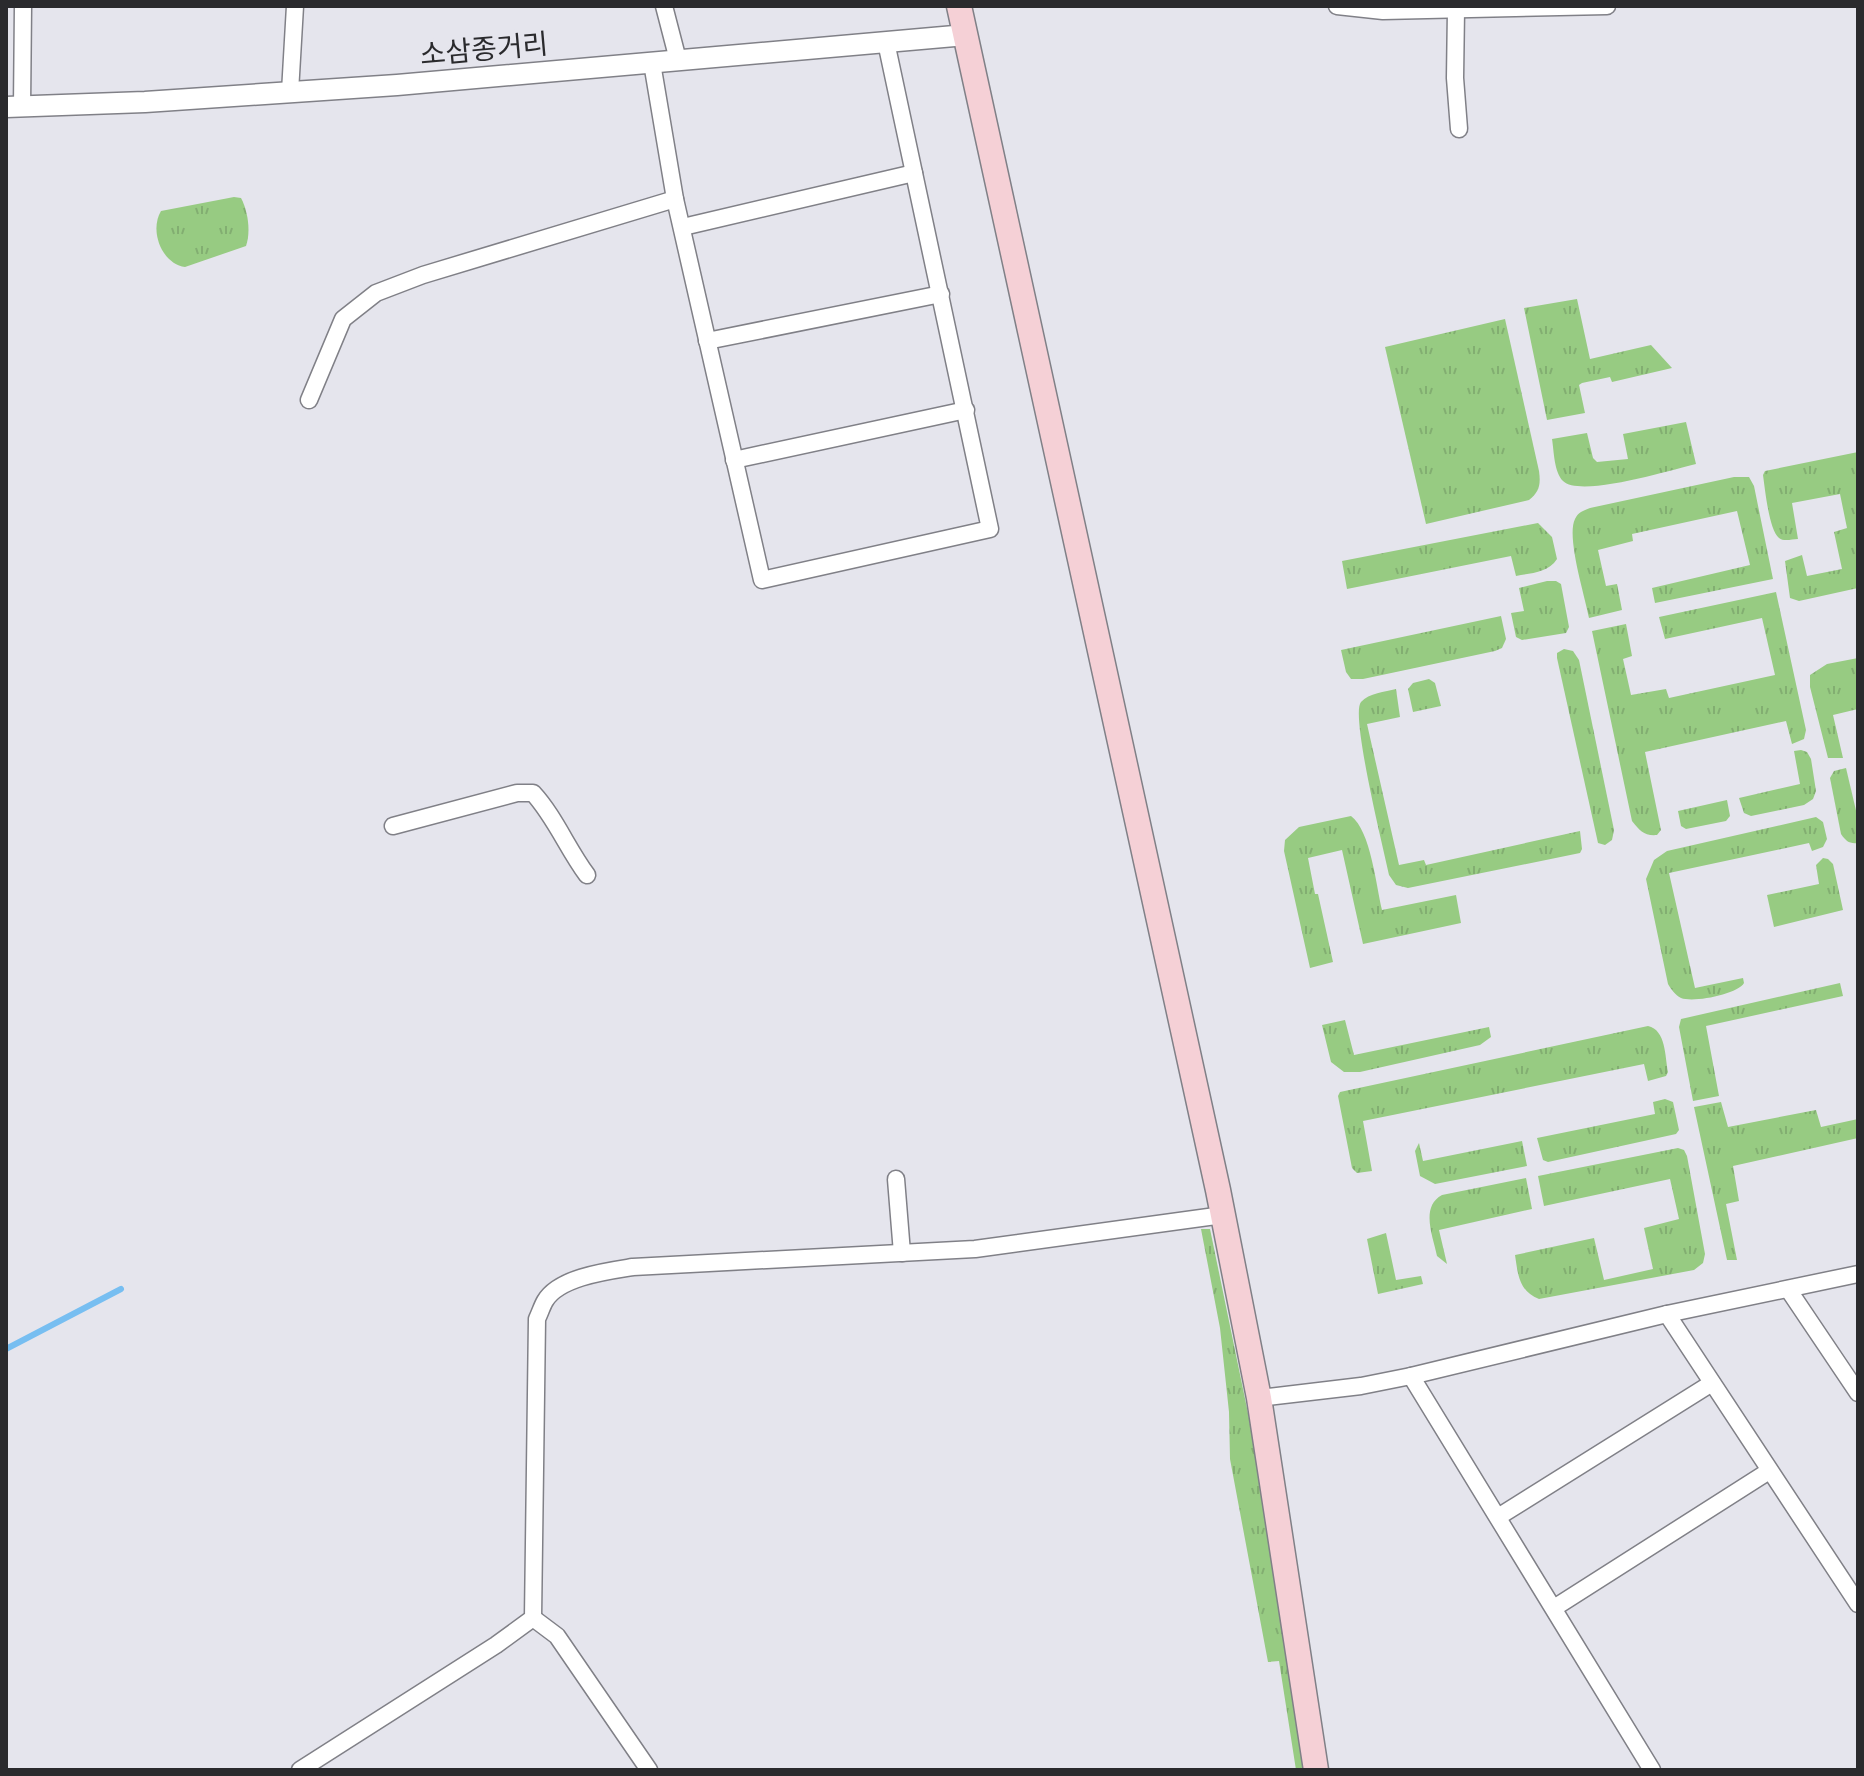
<svg xmlns="http://www.w3.org/2000/svg" width="1864" height="1776" font-family="Mulish,'Noto Sans KR',sans-serif">
<style>
.grass{fill:url(#grass-tufts)}
.lines{fill:none;stroke-linecap:round;stroke-linejoin:round}
.stream{stroke:#77bef1;stroke-width:6}
.minor-casing{stroke:#808087;stroke-width:19}
.tertiary-casing{stroke:#808087;stroke-width:23}
.secondary-casing{stroke:#808087;stroke-width:27}
.minor{stroke:#fff;stroke-width:16}
.tertiary{stroke:#fff;stroke-width:20}
.secondary{stroke:#f5d0d6;stroke-width:24}
.labels{text-anchor:middle;stroke-width:7;stroke-linejoin:round;paint-order:stroke}
.street-label{font-size:28px;fill:#2a2a2d;stroke:#e5e5ed}
</style>
<defs>
<pattern id="grass-tufts" width="24" height="20" patternUnits="userSpaceOnUse" patternTransform="scale(2)"><rect width="24" height="20" fill="#97cb82"/><path d="M3 7l-1-3M5 7V3M7 7l1-3M15 17l-1-3M17 17v-4M19 17l1-3" fill="none" stroke="#82ae71"/></pattern>
</defs>
<rect width="100%" height="100%" fill="#e5e5ed"/>
<g class="grass">
<path d="M 234,197 L 241,198 C 248,211 251,232 246,246 L 185,267 C 162,264 149,231 161,211 Z"/>
<polygon points="1577,299 1590,359 1651,345 1672,368 1612,382 1610,377 1582,383 1579,385 1585,413 1547,420 1524,308"/>
<path d="M 1505,319 L 1539,471 C 1541,485 1539,492 1529,500 L 1426,524 L 1385,347 Z"/>
<path d="M 1686,422 L 1696,464 C 1671,470 1580,498 1563,481 C 1554,472 1554,451 1552,439 L 1587,433 L 1593,458 L 1597,462 L 1628,459 L 1623,434 Z"/>
<path d="M 1858,452 L 1858,588 L 1799,601 L 1790,598 L 1785,561 L 1802,555 L 1807,576 L 1842,569 L 1834,532 L 1847,528 L 1840,494 L 1792,503 L 1798,539 C 1792,539 1784,542 1779,538 C 1769,530 1765,489 1763,475 L 1765,471 Z"/>
<path d="M 1734,477 L 1749,477 L 1754,486 L 1773,579 L 1655,603 L 1652,588 L 1750,565 L 1737,511 L 1632,534 L 1633,541 L 1598,550 L 1606,586 L 1617,584 L 1622,610 L 1589,618 C 1585,596 1566,537 1575,519 C 1578,512 1583,511 1590,508 Z"/>
<path d="M 1538,523 L 1552,537 L 1557,559 C 1548,573 1531,573 1516,576 L 1511,556 L 1347,589 L 1342,561 Z"/>
<polygon points="1547,581 1556,581 1561,584 1569,627 1566,633 1522,640 1516,637 1511,613 1524,611 1519,588"/>
<path d="M 1776,592 L 1806,730 L 1804,739 L 1792,744 L 1786,721 L 1645,752 L 1661,830 L 1657,835 C 1644,836 1640,831 1632,821 L 1592,631 L 1626,624 L 1632,656 L 1623,659 L 1631,695 L 1666,689 L 1669,698 L 1775,675 L 1762,618 L 1665,639 L 1659,617 Z"/>
<polygon points="1501,616 1506,639 1502,648 1495,651 1363,679 1351,679 1346,672 1341,650"/>
<polygon points="1564,649 1573,651 1579,660 1614,830 1612,840 1605,845 1598,843 1557,658 1557,653"/>
<polygon points="1858,658 1858,709 1833,715 1843,758 1828,758 1810,687 1810,675 1827,664"/>
<polygon points="1429,679 1435,683 1441,706 1413,712 1408,689 1413,683"/>
<path d="M 1396,689 L 1400,717 L 1367,724 L 1399,865 L 1424,860 L 1426,865 L 1580,831 L 1582,849 L 1580,853 L 1408,888 L 1396,885 L 1389,875 C 1384,851 1350,714 1361,702 C 1369,693 1385,692 1396,689 Z"/>
<polygon points="1801,750 1807,752 1811,759 1816,791 1813,799 1804,805 1751,816 1744,813 1739,798 1800,784 1794,751"/>
<path d="M 1846,768 L 1858,819 L 1858,843 C 1849,844 1846,841 1841,834 L 1830,778 L 1834,771 Z"/>
<polygon points="1727,800 1730,816 1726,821 1686,829 1681,826 1678,811"/>
<path d="M 1351,816 C 1371,831 1376,886 1382,910 L 1456,895 L 1461,923 L 1363,944 L 1342,850 L 1308,858 L 1315,894 L 1318,894 L 1333,962 L 1310,968 L 1284,851 L 1285,840 L 1299,827 Z"/>
<path d="M 1816,817 L 1823,822 L 1827,839 L 1823,847 L 1812,851 L 1809,843 L 1669,873 L 1695,988 L 1743,978 L 1744,983 C 1738,994 1694,1003 1681,998 C 1675,995 1671,989 1668,984 L 1646,879 L 1654,860 L 1667,851 Z"/>
<polygon points="1823,858 1828,859 1833,864 1843,910 1774,927 1767,895 1819,884 1816,865"/>
<polygon points="1840,983 1843,996 1706,1026 1719,1096 1693,1101 1679,1027 1681,1019"/>
<polygon points="1345,1020 1354,1055 1489,1027 1491,1037 1480,1045 1360,1072 1344,1072 1331,1062 1322,1025"/>
<path d="M 1648,1026 C 1666,1030 1665,1056 1668,1072 L 1666,1076 L 1648,1081 L 1644,1064 L 1363,1121 L 1372,1171 L 1357,1173 L 1352,1168 L 1338,1096 L 1340,1092 Z"/>
<polygon points="1665,1099 1673,1102 1679,1130 1676,1134 1548,1162 1543,1160 1537,1138 1655,1114 1653,1102"/>
<polygon points="1721,1102 1728,1127 1816,1110 1821,1127 1858,1119 1858,1138 1733,1166 1739,1201 1726,1204 1737,1260 1727,1260 1694,1107"/>
<polygon points="1522,1141 1527,1166 1435,1184 1420,1176 1415,1151 1419,1143 1423,1161"/>
<path d="M 1678,1148 L 1684,1150 L 1687,1156 L 1705,1254 L 1703,1263 L 1694,1270 L 1539,1299 C 1519,1291 1518,1275 1515,1255 L 1594,1238 L 1604,1280 L 1653,1269 L 1644,1228 L 1679,1219 L 1670,1179 L 1544,1206 L 1538,1176 Z"/>
<path d="M 1526,1178 L 1532,1209 L 1439,1230 L 1447,1264 L 1437,1256 C 1433,1236 1420,1207 1442,1195 Z"/>
<polygon points="1201,1229 1210,1229 1249,1418 1306,1770 1296,1770 1279,1661 1268,1662 1230,1459 1229,1412 1220,1328"/>
<polygon points="1386,1233 1396,1280 1421,1276 1423,1284 1378,1294 1367,1239"/>
</g>
<g class="lines">
<polyline class="stream" points="6,1349 121,1289"/>
<g class="minor-casing">
<g id="minor">
<polyline points="664,6 678,60"/>
<polyline points="1337,6 1383,11 1607,6"/>
<polyline points="1456,10 1455,78 1459,129"/>
<polyline points="652,63 675,199 762,580 990,529 886,42"/>
<polyline points="290,92 295,6"/>
<polyline points="22,107 23,6"/>
<polyline points="683,227 914,173"/>
<polyline points="707,341 941,294"/>
<polyline points="309,400 343,319 376,293 423,275 675,199"/>
<polyline points="734,460 966,410"/>
<path d="M 393,826 L 517,793 L 533,793 C 555,817 567,848 587,875"/>
<polyline points="896,1179 902,1253"/>
<polyline points="1788,1289 1858,1393"/>
<polyline points="1667,1314 1858,1604"/>
<polyline points="1411,1376 1652,1770"/>
<polyline points="1259,1398 1361,1386 1411,1376 1667,1314 1858,1274"/>
<polyline points="1498,1517 1712,1383"/>
<polyline points="1554,1608 1769,1471"/>
<polyline points="533,1618 557,1636 649,1770"/>
<path d="M 300,1770 L 496,1645 L 533,1618 L 537,1319 C 540,1313 542,1306 545,1301 C 559,1277 608,1271 633,1267 L 975,1249 L 1223,1215"/>
</g>
</g>
<g class="tertiary-casing">
<polyline id="tertiary" points="6,107 145,102 397,85 966,35"/>
</g>
<g class="secondary-casing">
<polyline id="secondary" points="959,6 1218,1190 1259,1398 1316,1770"/>
</g>
<use href="#minor" class="minor"/>
<use href="#tertiary" class="tertiary"/>
<use href="#secondary" class="secondary"/>
</g>
<g class="labels">
<g class="street-label">
<text transform="translate(484 49) rotate(-5)" y="10">소삼종거리</text>
</g>
</g>
<rect width="1864" height="1776" fill="none" stroke="#2a2a2d" stroke-width="16"/>
</svg>
